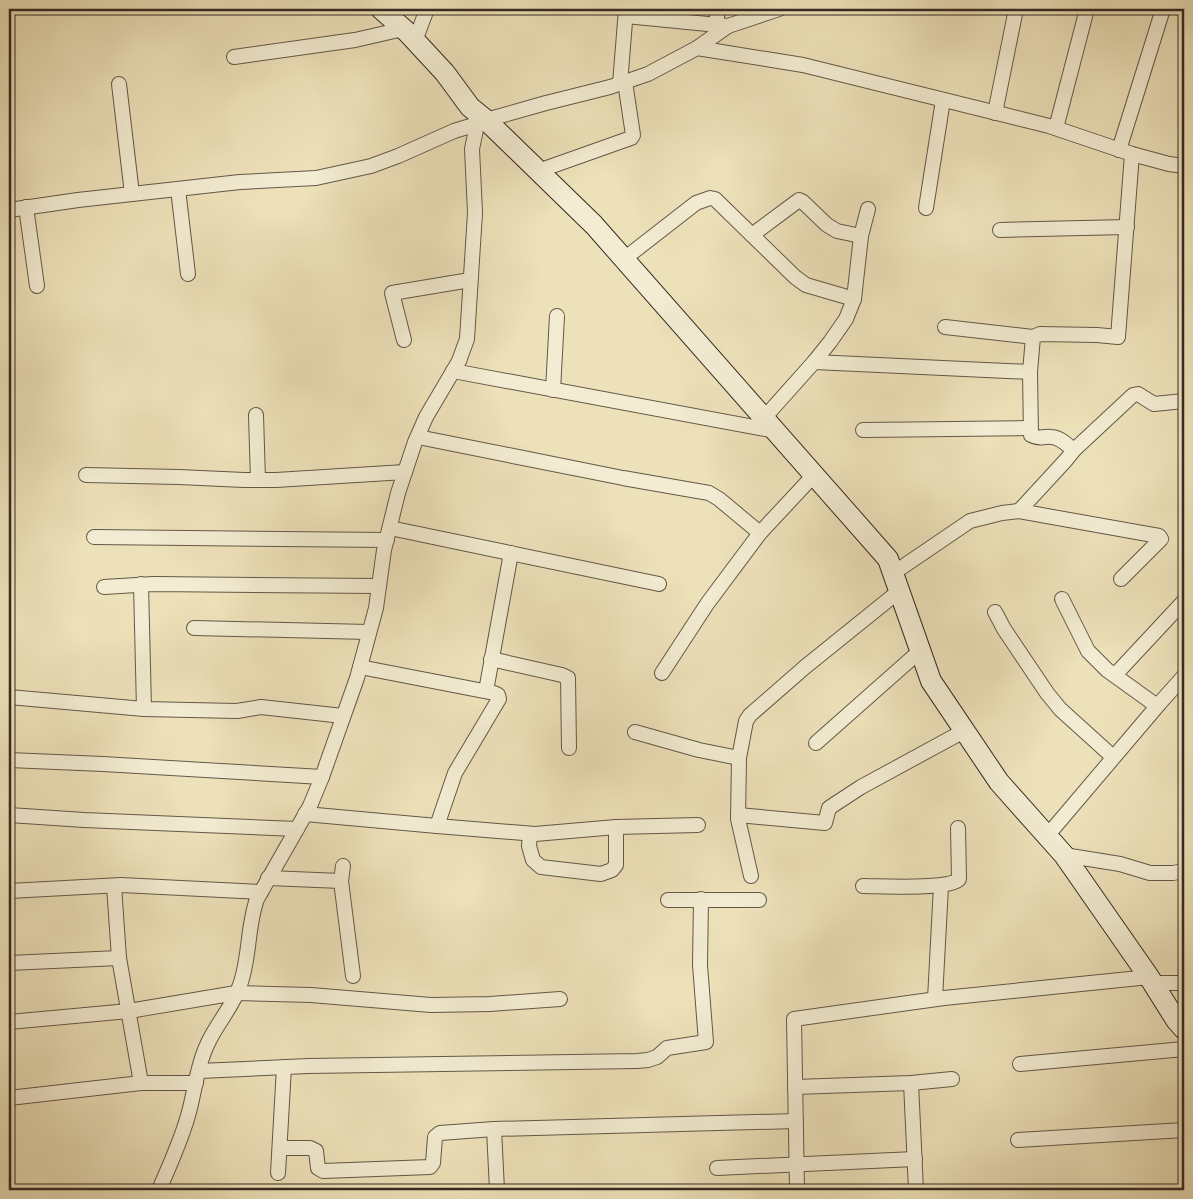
<svg xmlns="http://www.w3.org/2000/svg" width="1193" height="1199" font-family="Alegreya,serif">
<style>
.lines{fill:none;stroke-linecap:round;stroke-linejoin:round}
.minor-casing{stroke:#635848;stroke-width:16}
.secondary-casing{stroke:#352a23;stroke-width:22}
.minor{stroke:#f3ecd2;stroke-width:14}
.secondary{stroke:#f3ecd2;stroke-width:20}
</style>
<rect width="100%" height="100%" fill="#ede1b9"/>
<filter id="stains"><feTurbulence type="fractalNoise" baseFrequency=".004" numOctaves="4"/><feColorMatrix values="0 0 0 0 .2 0 0 0 0 .09 0 0 0 0 .02 0 0 0 .5 -.17"/></filter>
<radialGradient id="worn" r=".72"><stop offset=".6" stop-color="#630" stop-opacity="0"/><stop offset="1" stop-color="#630" stop-opacity=".3"/></radialGradient>
<g class="lines">
<g class="minor-casing">
<g id="minor">
<polyline points="626,16 728,26"/>
<polyline points="716,25 718,9"/>
<polyline points="415,41 427,9"/>
<polyline points="697,48 803,65 1049,126 1132,154 1169,164 1184,166"/>
<polyline points="234,57 355,40 403,29"/>
<polyline points="119,84 132,194"/>
<polyline points="620,84 626,9"/>
<polyline points="995,113 1016,9"/>
<polyline points="486,120 546,103 610,87 648,74 697,48 728,26 779,9"/>
<polyline points="1056,128 1087,9"/>
<polyline points="1119,150 1163,9"/>
<polyline points="538,171 631,138 633,135 625,82"/>
<polyline points="178,189 188,274"/>
<polyline points="26,207 37,286"/>
<polyline points="926,208 943,100"/>
<polyline points="9,210 78,200 240,182 316,178 371,166 398,156 454,131 477,124"/>
<polyline points="1000,230 1127,227"/>
<polyline points="752,235 799,200 803,202 827,225 837,231 861,236"/>
<polyline points="624,259 696,203 710,198 715,199 795,277 806,285 854,299"/>
<polyline points="945,327 1033,337"/>
<polyline points="404,340 392,293 470,280"/>
<polyline points="814,362 1030,372"/>
<polyline points="453,371 776,431"/>
<polyline points="553,390 557,316"/>
<polyline points="256,415 258,480"/>
<polyline points="764,418 814,362 830,342 846,319 854,299 861,236 868,209"/>
<polyline points="863,430 1030,428"/>
<polyline points="418,437 623,478 709,493 719,499 760,533"/>
<path d="M 1074,450 C 1067,445 1060,437 1051,437 C 1042,436 1040,440 1031,435 L 1030,372 L 1033,337 L 1040,334 L 1097,335 L 1118,337 L 1132,154"/>
<polyline points="86,475 179,477 244,480 276,480 405,472"/>
<polyline points="1019,511 1066,460 1074,450 1133,395 1138,394 1154,404 1184,401"/>
<polyline points="390,528 659,584"/>
<polyline points="94,537 387,540"/>
<polyline points="892,574 970,521 1002,513 1019,511 1159,536 1161,539 1121,579"/>
<polyline points="141,584 144,709"/>
<polyline points="104,587 153,584 379,586"/>
<polyline points="1062,599 1088,651 1107,670 1157,706"/>
<polyline points="995,612 1004,629 1047,693 1060,709 1113,757"/>
<polyline points="194,628 369,632"/>
<polyline points="491,659 562,675 568,678 569,748"/>
<polyline points="360,667 494,693 498,695 499,699 455,773 437,826"/>
<polyline points="662,673 707,604 760,533 814,475"/>
<polyline points="1115,675 1184,601"/>
<polyline points="486,691 511,553"/>
<polyline points="9,697 144,709 237,711 261,707 343,716"/>
<polyline points="635,732 699,750 739,758"/>
<polyline points="816,743 920,651"/>
<polyline points="9,760 103,764 322,777"/>
<polyline points="305,814 437,826 535,834 616,827 698,825"/>
<polyline points="9,815 84,820 297,829"/>
<polyline points="738,815 825,823 829,808 835,804 861,787 964,731"/>
<polyline points="530,834 529,846 533,860 541,867 601,874 612,870 616,865 616,827"/>
<polyline points="1047,836 1159,704 1184,676"/>
<polyline points="1064,855 1120,864 1150,873 1173,873 1184,871"/>
<polyline points="343,866 341,881 353,976"/>
<polyline points="751,876 738,819 739,758 746,721 750,715 805,667 898,592"/>
<polyline points="268,878 341,881"/>
<polyline points="114,886 119,958 141,1083"/>
<path d="M 863,886 C 881,886 949,890 959,879 L 958,828"/>
<polyline points="9,891 121,885 261,892"/>
<polyline points="668,900 759,900"/>
<polyline points="9,963 119,958"/>
<polyline points="1152,983 1184,983"/>
<polyline points="935,999 941,886"/>
<polyline points="9,1022 129,1011 236,993 311,995 431,1005 490,1004 560,999"/>
<polyline points="1020,1064 1184,1049"/>
<polyline points="199,1071 308,1066 637,1061 648,1060 657,1057 667,1048 706,1042 700,965 701,899"/>
<polyline points="911,1083 916,1190"/>
<polyline points="795,1087 911,1083 952,1079"/>
<polyline points="9,1098 141,1083 196,1083"/>
<polyline points="494,1129 497,1190"/>
<polyline points="1018,1140 1184,1130"/>
<polyline points="280,1148 310,1148 316,1151 318,1168 323,1171 430,1167 433,1163 435,1137 440,1133 494,1129 796,1121"/>
<polyline points="717,1168 915,1159"/>
<polyline points="278,1173 284,1067"/>
<path d="M 159,1190 C 170,1164 182,1139 189,1112 C 195,1090 197,1066 207,1045 C 216,1024 233,1007 240,985 C 250,958 247,927 257,899 L 310,806 L 322,777 L 357,678 L 376,608 L 384,550 L 398,493 L 415,442 L 426,417 L 459,361 L 467,339 L 475,213 L 472,149 L 479,115"/>
<polyline points="797,1190 794,1019 944,998 1149,977"/>
</g>
</g>
<g class="secondary-casing">
<polyline id="secondary" points="381,9 407,32 445,73 470,107 486,120 594,225 888,559 931,681 999,782 1064,855 1149,977 1176,1020 1184,1029"/>
</g>
<use href="#minor" class="minor"/>
<use href="#secondary" class="secondary"/>
</g>
<rect width="1193" height="1199" fill="none" stroke="#ede1b9" stroke-width="30"/>
<rect x="10" y="10" width="1173" height="1179" fill="none" stroke="#352a23" stroke-width="2.5"/>
<rect x="15" y="15" width="1163" height="1169" fill="none" stroke="#352a23"/>
<rect width="100%" height="100%" filter="url(#stains)"/>
<rect width="100%" height="100%" fill="url(#worn)"/>
</svg>
